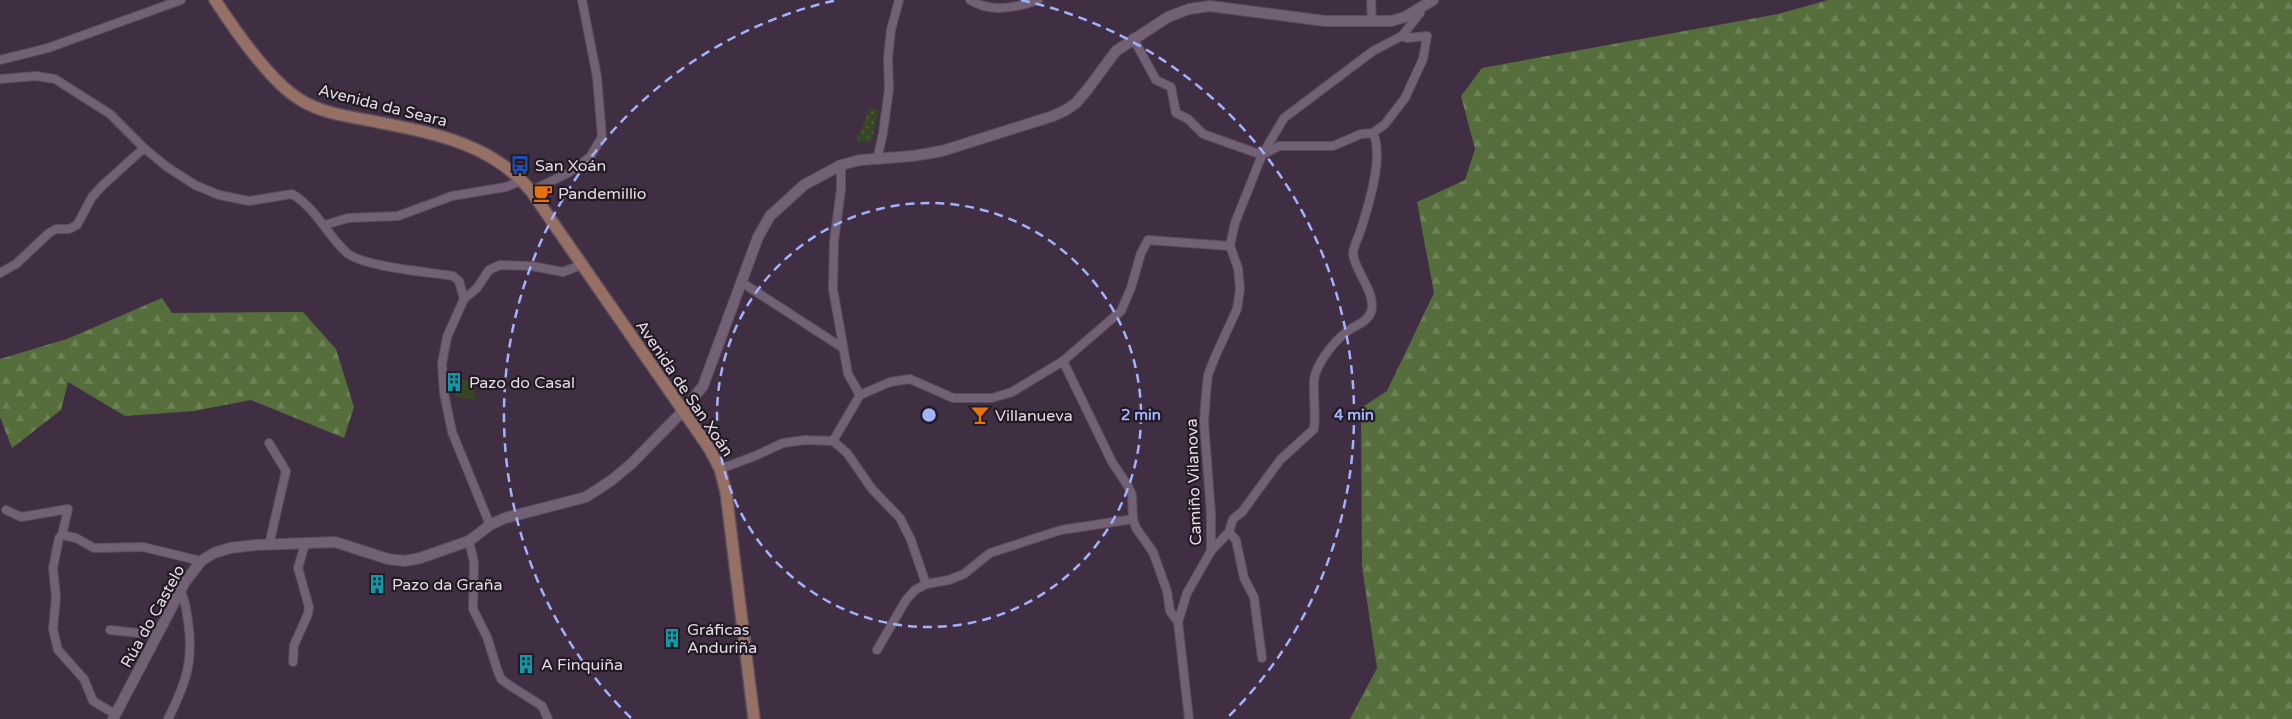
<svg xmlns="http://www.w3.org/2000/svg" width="2292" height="719" font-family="'Varela Round',sans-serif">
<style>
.grass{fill:url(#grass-dots)}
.forest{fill:url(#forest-firs)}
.garden{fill:#374725}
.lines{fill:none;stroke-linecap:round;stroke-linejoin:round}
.minor-casing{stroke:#5b4d5d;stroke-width:10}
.tertiary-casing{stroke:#5b4d5d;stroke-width:12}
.secondary-casing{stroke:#5b4d5d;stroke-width:14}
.minor{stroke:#726074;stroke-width:8}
.tertiary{stroke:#726074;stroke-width:10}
.secondary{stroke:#967064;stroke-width:11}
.ring{fill:none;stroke:#a3b2fd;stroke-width:2.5;stroke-dasharray:9 6}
.labels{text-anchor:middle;stroke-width:4.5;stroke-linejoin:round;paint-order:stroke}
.street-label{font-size:16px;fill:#e3d9e4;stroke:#221a23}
.poi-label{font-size:16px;fill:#e3d9e4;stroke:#221a23;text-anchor:start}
.centre{fill:#a3b2fd;stroke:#221a23;stroke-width:2.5}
.ring-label{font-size:15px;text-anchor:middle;font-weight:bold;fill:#a3b2fd;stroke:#221a23;stroke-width:4.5;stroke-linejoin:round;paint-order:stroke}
</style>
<defs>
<pattern id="grass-dots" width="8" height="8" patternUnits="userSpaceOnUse" patternTransform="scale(1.25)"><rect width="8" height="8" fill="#374725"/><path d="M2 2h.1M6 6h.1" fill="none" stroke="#546144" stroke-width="1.8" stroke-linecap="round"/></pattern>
<pattern id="forest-firs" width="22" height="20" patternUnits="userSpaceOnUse" patternTransform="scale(1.25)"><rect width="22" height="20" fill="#566e3b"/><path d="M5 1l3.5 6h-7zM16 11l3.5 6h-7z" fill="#6e8257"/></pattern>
</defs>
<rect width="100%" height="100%" fill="#402f42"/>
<polygon class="grass" points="870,108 878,111 872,141 856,142"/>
<g class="forest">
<polygon points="1828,0 2292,0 2292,719 1350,719 1377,668 1362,567 1361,408 1387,391 1434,293 1417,202 1465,180 1475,149 1461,96 1482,68 1778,14"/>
<polygon points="162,298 172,313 303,312 336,349 354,407 344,438 251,400 194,411 125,416 68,382 61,410 12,448 0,417 0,359 67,339"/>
</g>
<polygon class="garden" points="461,380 472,380 476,400 456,397 454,384 461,384"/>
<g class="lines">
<g class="minor-casing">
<g id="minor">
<path d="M 970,0 C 991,13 1015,8 1038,0"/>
<polyline points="1371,0 1372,22"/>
<polyline points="1133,38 1156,80 1171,87 1176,113 1188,119 1203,134 1262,155 1279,146 1333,146 1361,134 1373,133 1385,124 1405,98 1423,59 1427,36 1407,38 1402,36"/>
<polyline points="0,60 48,48 181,0"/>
<path d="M 0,79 L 36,76 L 55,79 L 110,114 L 144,148 L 167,167 L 195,185 L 219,195 L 249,201 L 292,194 C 316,208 327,235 347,253 C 364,267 429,272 453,276 L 459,281 L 464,299"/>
<polyline points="877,160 883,133 889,89 888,58 891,30 899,0"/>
<polyline points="841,165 841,189 834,241 833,289 848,374 860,395"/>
<polyline points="531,191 568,173 590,157 602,137 597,77 582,0"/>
<polyline points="325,225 348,218 398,216 452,196 506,187 523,180"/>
<polyline points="1230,246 1235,223 1262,155 1284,118 1373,51 1402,36 1420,13 1421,7"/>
<polyline points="0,273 16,264 49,233 56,229 69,229 77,225 92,197 103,185 144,148"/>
<polyline points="741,282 843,348"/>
<polyline points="1063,361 1112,462 1128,486 1132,495 1133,519 1136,528 1153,552 1167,591 1170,611 1178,622"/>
<polyline points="833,441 847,453 872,489 900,518 911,540 926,584"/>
<polyline points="720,469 755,456 783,443 805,440 833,441 860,395 890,382 910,379 953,398 992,398 1012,392 1063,361 1121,311 1131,288 1141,253 1148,240 1230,246"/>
<polyline points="6,510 21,517 68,509 62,535"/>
<polyline points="490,525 452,432 444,393 442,364 447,337 464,299 477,288 489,270 500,265 532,266 563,272 581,265"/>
<polyline points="1229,532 1236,540 1244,578 1254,597 1262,658"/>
<polyline points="469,541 474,562 473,609 487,637 497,669 501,679 509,685 542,706 548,719"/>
<polyline points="269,545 286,471 269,443"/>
<path d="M 1211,551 L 1229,532 L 1233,519 L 1242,512 L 1280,460 L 1314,429 C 1316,413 1313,396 1314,380 C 1316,364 1333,343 1345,333 C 1353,326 1367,323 1371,312 C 1377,293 1355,272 1353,254 C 1353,247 1359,236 1361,229 C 1369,204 1384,156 1373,133"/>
<polyline points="110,630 157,635"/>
<polyline points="877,650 906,600 915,590 926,584 949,580 964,574 990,553 1061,530 1133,519"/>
<polyline points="293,662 294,645 308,614 309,607 298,568 305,544"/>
<polyline points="115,714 93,701 84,679 58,650 53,629 56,597 53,568 59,538 62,535 76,538 94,548 143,547 201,561"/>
<path d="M 168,719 C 186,683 194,661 188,621 C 186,610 186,600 180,591"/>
<polyline points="1189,719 1178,622 1187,593 1211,551 1211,514 1204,422 1206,394 1208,375 1215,357 1237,309 1240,289 1238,268 1230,246"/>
</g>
</g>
<g class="tertiary-casing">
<polyline id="tertiary" points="113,719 185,582 201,561 214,553 230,548 256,545 335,542 388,559 405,561 420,558 469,541 490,525 505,518 586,497 612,480 631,464 683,411 703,386 758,237 770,216 804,185 841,165 860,160 913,156 942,151 1053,116 1066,110 1076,103 1087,90 1116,51 1168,17 1189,9 1210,6 1325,21 1391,21 1405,17 1433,0"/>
</g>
<g class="secondary-casing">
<path id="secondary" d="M 215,0 C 234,29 270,81 299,99 C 319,112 344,116 367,120 C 427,132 490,141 531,191 L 709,448 L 720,469 L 726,492 L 754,719"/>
</g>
<use href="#minor" class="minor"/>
<use href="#tertiary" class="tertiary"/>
<use href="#secondary" class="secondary"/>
</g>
<g class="ring">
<circle cx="929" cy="415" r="212"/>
<path d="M631 718A425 425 0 0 1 837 0M1021 0A425 425 0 0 1 1227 718"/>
</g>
<defs>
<g id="bus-bare" transform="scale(1.5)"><path d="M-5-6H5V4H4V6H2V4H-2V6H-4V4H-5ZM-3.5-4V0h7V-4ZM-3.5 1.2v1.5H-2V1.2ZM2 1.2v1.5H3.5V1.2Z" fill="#1a4fb4" stroke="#221a23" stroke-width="2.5" paint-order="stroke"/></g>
<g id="cafe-bare" transform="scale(1.5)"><path d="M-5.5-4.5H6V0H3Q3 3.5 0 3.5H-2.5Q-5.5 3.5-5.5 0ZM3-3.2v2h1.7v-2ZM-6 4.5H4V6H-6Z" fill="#e8710a" stroke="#221a23" stroke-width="2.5" paint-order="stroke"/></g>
<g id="building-bare" transform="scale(1.5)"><path d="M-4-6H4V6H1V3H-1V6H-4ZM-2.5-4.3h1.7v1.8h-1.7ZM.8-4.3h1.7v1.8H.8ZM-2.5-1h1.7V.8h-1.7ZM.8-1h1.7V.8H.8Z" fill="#0f9aa8" stroke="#221a23" stroke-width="2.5" paint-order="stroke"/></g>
<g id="bar-bare" transform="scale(1.5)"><path d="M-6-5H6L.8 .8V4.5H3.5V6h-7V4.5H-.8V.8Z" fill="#e8710a" stroke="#221a23" stroke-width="2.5" paint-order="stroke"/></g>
</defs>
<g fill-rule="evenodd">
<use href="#bus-bare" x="520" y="165"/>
<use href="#cafe-bare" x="543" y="193"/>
<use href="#building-bare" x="454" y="382"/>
<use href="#bar-bare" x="980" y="415"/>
<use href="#building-bare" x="377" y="584"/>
<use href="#building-bare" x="672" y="638"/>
<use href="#building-bare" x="526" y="664"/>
</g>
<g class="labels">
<g class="street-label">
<text transform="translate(383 105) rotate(14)" y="6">Avenida da Seara</text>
<text transform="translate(685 388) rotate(56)" y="6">Avenida de San Xoán</text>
<text transform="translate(1193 482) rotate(-92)" y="6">Camiño Vilanova</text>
<text transform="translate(152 616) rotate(-61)" y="6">Rúa do Castelo</text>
</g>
<g class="poi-label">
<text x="535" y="171">San Xoán</text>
<text x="558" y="199">Pandemillio</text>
<text x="469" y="388">Pazo do Casal</text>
<text x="995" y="421">Villanueva</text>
<text x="392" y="590">Pazo da Graña</text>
<text x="687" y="635">Gráficas<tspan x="687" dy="18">Anduriña</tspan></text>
<text x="541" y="670">A Finquiña</text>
</g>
</g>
<circle cx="929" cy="415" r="8" class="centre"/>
<g class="ring-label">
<text x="1141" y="420">2 min</text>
<text x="1354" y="420">4 min</text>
</g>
</svg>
